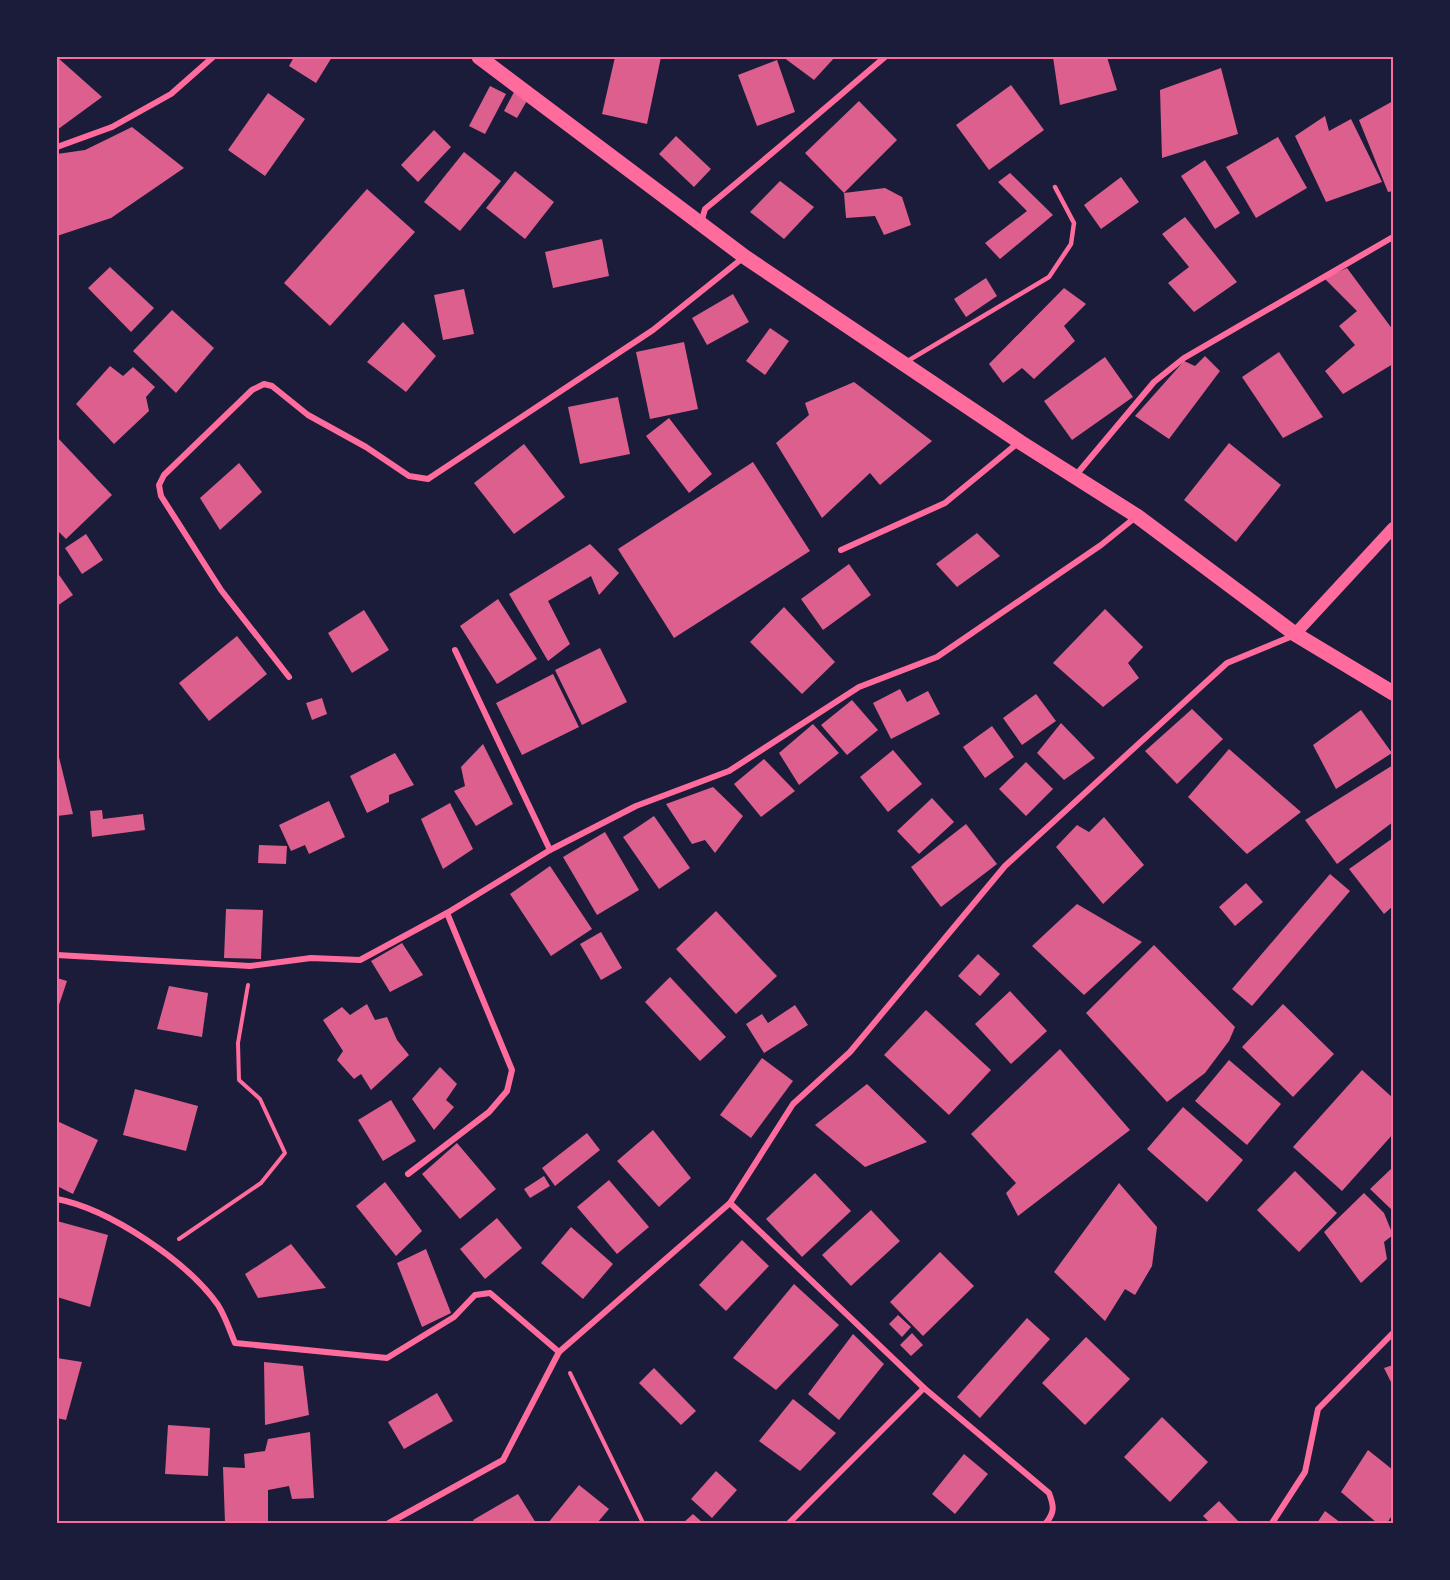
<svg xmlns="http://www.w3.org/2000/svg" width="1450" height="1580" font-family="'PT Sans',sans-serif">
<style>
.building{fill:#dd5f8e}
.lines{fill:none;stroke-linecap:round;stroke-linejoin:round}
.path{stroke:#ff6b9d;stroke-width:4}
.service{stroke:#ff6b9d;stroke-width:4.5}
.minor{stroke:#ff6b9d;stroke-width:6}
.secondary{stroke:#ff6b9d;stroke-width:12}
.primary{stroke:#ff6b9d;stroke-width:15}
.neatline{fill:none;stroke:#ff6b9d;stroke-width:2}
</style>
<rect width="100%" height="100%" fill="#1b1b3a"/>
<g class="building">
<polygon points="57,57 102,97 57,130"/>
<polygon points="294,57 332,57 316,83 289,66"/>
<polygon points="615,57 661,57 647,124 602,114"/>
<polygon points="783,57 835,57 814,80"/>
<polygon points="1053,57 1107,57 1117,90 1060,105"/>
<polygon points="777,60 795,112 757,126 738,75"/>
<polygon points="1221,68 1238,134 1162,158 1160,90"/>
<polygon points="1011,85 1044,130 989,170 956,125"/>
<polygon points="490,86 506,94 485,134 469,126"/>
<polygon points="514,92 528,99 517,118 504,111"/>
<polygon points="268,93 305,119 265,176 228,150"/>
<polygon points="859,101 897,140 844,193 885,188 902,197 911,225 884,235 875,216 846,218 844,193 805,153"/>
<polygon points="1393,101 1393,191 1388,192 1359,120"/>
<polygon points="1325,116 1329,131 1351,119 1382,182 1326,202 1295,136"/>
<polygon points="132,127 184,168 111,218 57,236 57,154 85,150"/>
<polygon points="434,130 451,147 418,182 401,165"/>
<polygon points="676,136 711,169 694,187 659,154"/>
<polygon points="1278,137 1307,188 1256,218 1226,167"/>
<polygon points="464,152 501,181 460,231 424,202"/>
<polygon points="1205,160 1240,213 1215,229 1181,176"/>
<polygon points="515,171 554,202 525,239 486,208"/>
<polygon points="1010,173 1053,215 1000,259 985,243 1027,211 998,182"/>
<polygon points="1121,177 1139,202 1101,229 1084,205"/>
<polygon points="780,181 814,207 784,239 750,212"/>
<polygon points="367,189 415,232 330,326 284,283"/>
<polygon points="1185,217 1237,282 1194,312 1168,283 1189,267 1162,234"/>
<polygon points="602,239 609,276 553,288 545,252"/>
<polygon points="110,267 154,308 131,332 88,288"/>
<polygon points="1347,268 1393,330 1393,364 1343,394 1325,371 1355,345 1339,326 1357,311 1324,278"/>
<polygon points="986,278 997,296 966,317 954,299"/>
<polygon points="1064,288 1086,304 1064,326 1075,341 1034,379 1022,368 1003,383 989,364"/>
<polygon points="464,289 474,334 443,340 434,295"/>
<polygon points="733,294 749,322 707,345 692,318"/>
<polygon points="172,310 214,348 176,393 133,351"/>
<polygon points="403,322 436,356 406,392 367,362"/>
<polygon points="770,328 789,341 765,375 746,361"/>
<polygon points="684,342 698,409 650,419 636,352"/>
<polygon points="1279,352 1323,417 1283,438 1242,377"/>
<polygon points="1205,356 1220,371 1169,439 1135,416 1184,361 1195,366"/>
<polygon points="1105,357 1133,397 1072,440 1044,401"/>
<polygon points="110,366 123,376 133,367 155,387 146,397 149,411 114,444 76,404"/>
<polygon points="854,382 932,441 880,485 870,473 822,518 776,443 809,415 805,403"/>
<polygon points="618,397 630,454 580,464 568,407"/>
<polygon points="669,418 712,474 689,493 646,436"/>
<polygon points="57,437 112,495 66,539 57,530"/>
<polygon points="1229,443 1281,485 1236,542 1184,500"/>
<polygon points="524,444 565,497 514,534 474,483"/>
<polygon points="753,462 810,551 674,638 618,549"/>
<polygon points="239,463 262,492 220,530 200,498"/>
<polygon points="977,533 1000,556 957,587 936,564"/>
<polygon points="86,534 103,560 82,574 65,548"/>
<polygon points="590,544 619,573 599,595 591,576 548,601 570,644 548,661 509,594"/>
<polygon points="849,564 871,595 823,630 801,599"/>
<polygon points="57,572 73,595 57,606"/>
<polygon points="498,599 537,659 497,684 460,626"/>
<polygon points="784,607 835,662 802,694 750,642"/>
<polygon points="1105,609 1143,647 1128,663 1139,678 1103,707 1053,663"/>
<polygon points="364,610 389,650 352,673 328,633"/>
<polygon points="237,636 267,674 209,721 179,683"/>
<polygon points="600,648 627,702 582,725 555,670"/>
<polygon points="553,674 579,727 522,755 496,703"/>
<polygon points="900,689 907,702 928,691 940,714 891,739 873,703"/>
<polygon points="1036,694 1056,721 1022,745 1003,718"/>
<polygon points="322,698 327,714 312,720 306,703"/>
<polygon points="852,700 878,730 847,755 821,725"/>
<polygon points="1192,709 1223,739 1177,784 1145,751"/>
<polygon points="1361,710 1392,753 1336,789 1313,745"/>
<polygon points="1061,723 1095,758 1064,780 1037,753"/>
<polygon points="813,724 839,753 799,785 779,753"/>
<polygon points="992,726 1014,757 985,778 963,747"/>
<polygon points="483,744 513,804 476,826 454,791 465,786 461,767"/>
<polygon points="57,749 73,814 57,816"/>
<polygon points="1229,749 1301,812 1247,854 1188,797"/>
<polygon points="893,750 922,784 888,812 860,777"/>
<polygon points="395,753 414,785 389,795 389,802 367,813 350,776"/>
<polygon points="764,759 795,791 761,817 734,784"/>
<polygon points="1026,762 1053,789 1026,816 999,789"/>
<polygon points="1393,765 1393,822 1337,864 1305,820"/>
<polygon points="713,787 743,816 715,853 705,840 692,844 666,804"/>
<polygon points="932,798 954,822 919,854 897,831"/>
<polygon points="329,801 345,837 309,854 305,845 291,851 279,825"/>
<polygon points="450,803 473,849 443,869 421,819"/>
<polygon points="102,810 103,819 143,814 145,830 92,837 90,811"/>
<polygon points="654,816 690,868 659,889 623,837"/>
<polygon points="1104,817 1144,865 1103,904 1056,847 1077,825 1089,832"/>
<polygon points="966,824 997,864 941,907 911,867"/>
<polygon points="605,832 639,890 597,915 563,857"/>
<polygon points="1393,838 1393,906 1384,914 1349,869"/>
<polygon points="259,845 287,846 286,864 258,863"/>
<polygon points="550,866 592,929 551,956 510,894"/>
<polygon points="1330,874 1350,891 1252,1006 1232,989"/>
<polygon points="1246,883 1263,902 1235,926 1219,907"/>
<polygon points="1077,904 1142,942 1084,995 1032,946"/>
<polygon points="226,909 263,910 261,959 224,958"/>
<polygon points="716,911 777,976 736,1014 676,949"/>
<polygon points="601,932 622,968 601,980 580,944"/>
<polygon points="402,943 423,975 390,992 371,961"/>
<polygon points="1154,945 1235,1027 1229,1041 1205,1073 1167,1102 1086,1013"/>
<polygon points="978,954 1000,974 980,996 958,976"/>
<polygon points="670,977 726,1037 700,1061 645,1002"/>
<polygon points="57,978 67,981 57,1011"/>
<polygon points="169,986 208,993 202,1037 157,1029"/>
<polygon points="1010,991 1047,1031 1011,1064 975,1024"/>
<polygon points="367,1004 375,1020 387,1017 397,1040 409,1055 371,1090 361,1074 354,1079 337,1060 343,1051 323,1020 342,1007 350,1015"/>
<polygon points="1283,1004 1334,1054 1293,1097 1242,1047"/>
<polygon points="795,1005 808,1025 764,1053 746,1024 762,1014 768,1023"/>
<polygon points="926,1010 991,1070 949,1115 884,1055"/>
<polygon points="1060,1049 1130,1130 1018,1216 1006,1193 1016,1183 971,1134"/>
<polygon points="762,1058 793,1081 751,1138 720,1115"/>
<polygon points="1229,1060 1281,1104 1247,1145 1195,1101"/>
<polygon points="440,1067 457,1084 446,1100 454,1107 434,1130 412,1099"/>
<polygon points="1362,1070 1393,1098 1393,1134 1342,1191 1293,1147"/>
<polygon points="867,1084 927,1142 865,1167 815,1125"/>
<polygon points="135,1089 198,1106 186,1151 123,1135"/>
<polygon points="391,1100 416,1141 383,1161 358,1120"/>
<polygon points="1183,1107 1243,1160 1207,1202 1147,1149"/>
<polygon points="57,1121 98,1140 73,1194 57,1186"/>
<polygon points="653,1130 691,1178 659,1207 617,1161"/>
<polygon points="587,1133 600,1150 555,1186 542,1168"/>
<polygon points="457,1143 496,1189 460,1219 422,1174"/>
<polygon points="1393,1167 1393,1211 1370,1189"/>
<polygon points="1295,1171 1337,1213 1299,1252 1257,1210"/>
<polygon points="815,1173 851,1211 802,1257 766,1219"/>
<polygon points="544,1176 550,1186 530,1198 524,1189"/>
<polygon points="609,1180 649,1227 617,1254 577,1207"/>
<polygon points="385,1182 422,1231 396,1256 356,1206"/>
<polygon points="1119,1183 1157,1227 1152,1266 1135,1295 1125,1289 1105,1321 1054,1272"/>
<polygon points="1364,1193 1384,1213 1393,1235 1384,1242 1387,1259 1361,1283 1324,1232"/>
<polygon points="871,1210 900,1241 851,1286 822,1255"/>
<polygon points="497,1218 522,1248 485,1279 460,1249"/>
<polygon points="57,1221 108,1235 90,1307 57,1297"/>
<polygon points="571,1227 613,1264 583,1299 541,1263"/>
<polygon points="742,1240 769,1266 726,1311 699,1285"/>
<polygon points="291,1244 326,1288 258,1298 245,1274"/>
<polygon points="426,1249 451,1313 422,1327 397,1263"/>
<polygon points="940,1252 974,1286 923,1336 890,1302"/>
<polygon points="794,1284 839,1325 776,1390 733,1358"/>
<polygon points="898,1315 911,1327 902,1337 889,1324"/>
<polygon points="1027,1318 1050,1339 980,1418 957,1397"/>
<polygon points="912,1333 923,1345 911,1356 900,1345"/>
<polygon points="853,1334 884,1364 839,1420 808,1394"/>
<polygon points="1086,1337 1130,1379 1085,1425 1042,1383"/>
<polygon points="57,1358 82,1362 66,1420 57,1418"/>
<polygon points="264,1362 303,1366 309,1415 265,1425"/>
<polygon points="1393,1365 1393,1386 1384,1368"/>
<polygon points="654,1368 696,1411 681,1425 639,1383"/>
<polygon points="437,1393 453,1421 404,1449 388,1422"/>
<polygon points="793,1399 836,1433 800,1471 759,1441"/>
<polygon points="1162,1417 1208,1462 1170,1502 1124,1457"/>
<polygon points="168,1425 210,1428 208,1476 165,1474"/>
<polygon points="310,1432 314,1498 292,1499 289,1486 268,1490 268,1523 225,1523 223,1467 245,1468 244,1454 265,1451 268,1439"/>
<polygon points="1368,1450 1393,1470 1393,1514 1387,1523 1377,1523 1341,1492"/>
<polygon points="964,1454 988,1474 955,1514 932,1494"/>
<polygon points="716,1471 737,1490 712,1518 691,1499"/>
<polygon points="579,1485 609,1509 597,1523 548,1523"/>
<polygon points="518,1494 536,1523 475,1523 473,1520"/>
<polygon points="1219,1501 1240,1523 1210,1523 1203,1516"/>
<polygon points="1325,1511 1341,1523 1317,1523"/>
<polygon points="693,1514 703,1523 683,1523"/>
</g>
<g class="lines">
<g class="path">
<polyline points="179,1239 261,1183 285,1153 260,1099 239,1080 238,1043 248,985"/>
<polyline points="570,1373 643,1523"/>
</g>
<polyline class="service" points="906,362 1049,277 1071,244 1074,223 1055,187"/>
<g class="minor">
<polyline points="57,147 112,127 171,94 213,57"/>
<path d="M 701,223 L 705,209 C 766,159 825,108 885,57"/>
<polyline points="1076,475 1154,382 1184,358 1393,237"/>
<polyline points="841,550 945,503 1019,442"/>
<polyline points="455,650 550,850"/>
<polyline points="289,677 221,590 161,496 159,485 164,475 252,390 264,384 272,386 308,415 366,447 409,476 428,479 653,330 744,257"/>
<polyline points="57,955 250,966 311,958 360,960 447,913 550,850 636,806 729,771 859,687 937,657 1101,545 1137,516"/>
<polyline points="408,1174 489,1112 507,1091 512,1070 447,913"/>
<path d="M 57,1199 C 109,1209 187,1261 218,1305 C 225,1316 230,1331 235,1343 L 387,1358 L 454,1317 L 475,1295 L 490,1293 L 559,1352"/>
<path d="M 730,1203 L 924,1388 L 1049,1493 C 1054,1506 1055,1512 1046,1523"/>
<polyline points="389,1523 503,1460 559,1352 730,1203 793,1104 850,1052 1005,866 1227,663 1295,635"/>
<polyline points="789,1523 924,1388"/>
<polyline points="1272,1523 1305,1472 1318,1409 1393,1333"/>
</g>
<polyline class="secondary" points="1295,634 1393,528"/>
<polyline class="primary" points="479,57 745,257 1020,442 1137,516 1295,634 1393,693"/>
</g>
<rect width="1450" height="1580" fill="none" stroke="#1b1b3a" stroke-width="117"/>
<rect x="58" y="58" width="1334" height="1464" class="neatline"/>
</svg>
